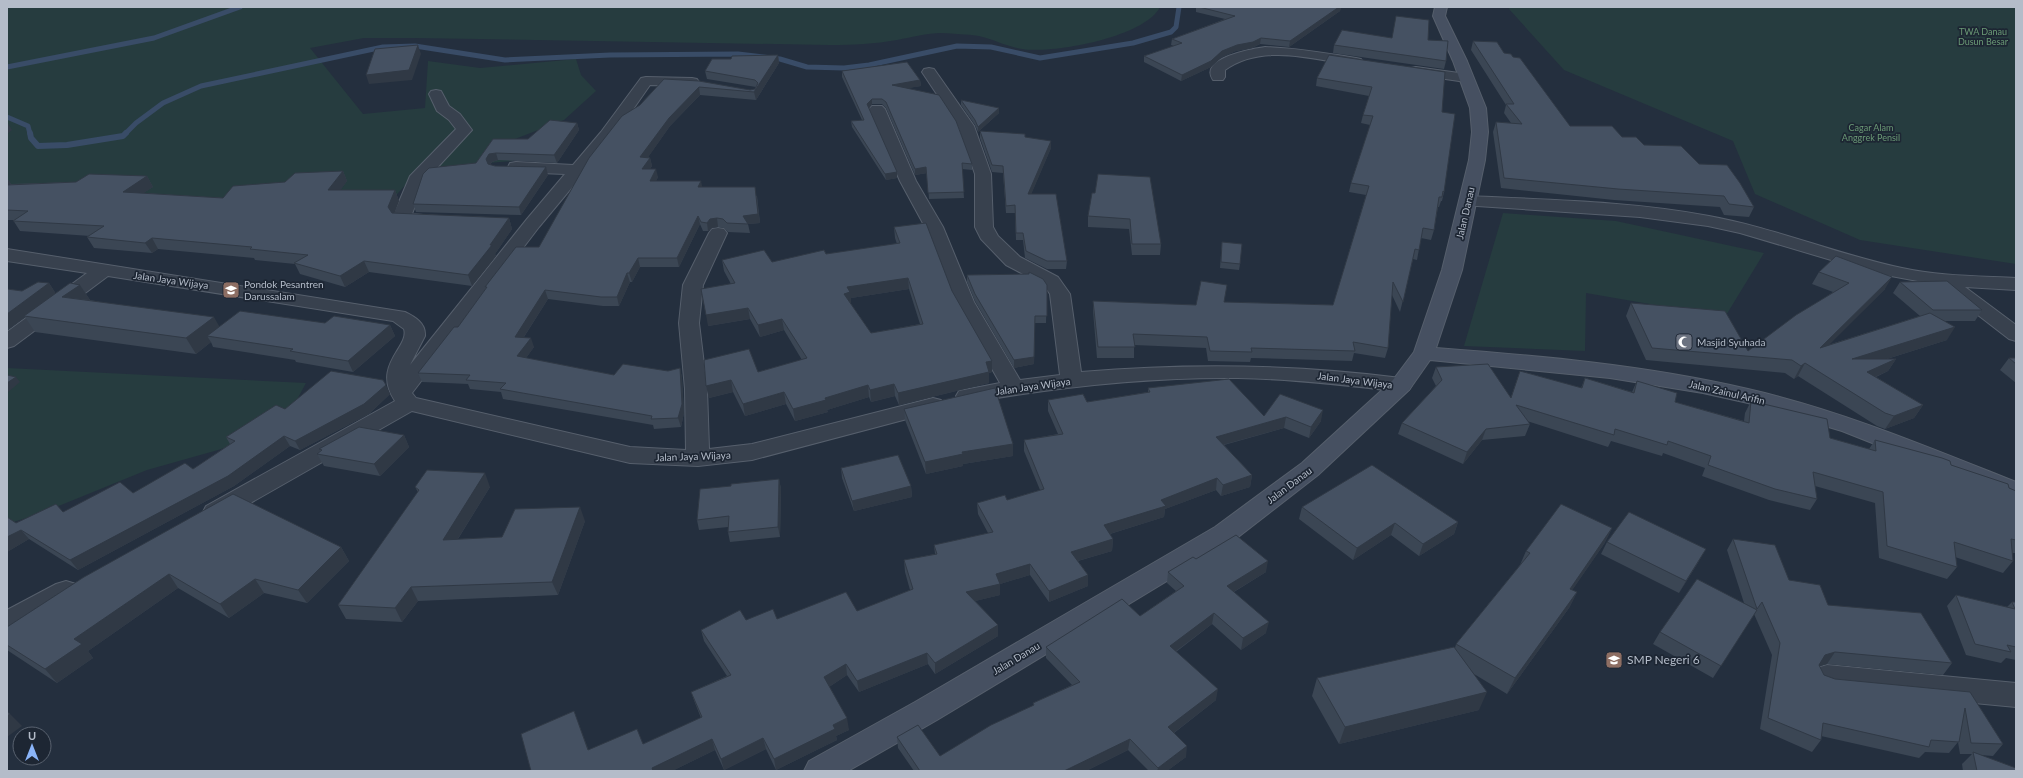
<svg xmlns="http://www.w3.org/2000/svg" width="2023" height="778" font-family="Lato,sans-serif">
<style>
.green{fill:#263c3f}
.lines{fill:none;stroke-linecap:round;stroke-linejoin:round}
.stream-far1{stroke:#394c67;stroke-width:5}
.stream{stroke:#394c67;stroke-width:6}
.street-casing{stroke:#565f6c;stroke-width:2}
.secondary-casing{stroke:#565f6c;stroke-width:2}
.street{fill:#38414e;fill-rule:evenodd}
.secondary{fill:#465061;fill-rule:evenodd}
.wall{fill:#3b4654;fill-rule:evenodd}
.shaded-wall{fill:#303945}
.building{fill:#455162;stroke:#303945;fill-rule:evenodd}
.labels{text-anchor:middle;stroke-width:3.5;stroke-linejoin:round;paint-order:stroke}
.far-park-label{font-size:9px;fill:#6b9a76;stroke:#1d2633}
.street-label{font-size:10px;fill:#b4bcc9;stroke:#1d2633}
.poi-label{font-size:10px;fill:#b4bcc9;stroke:#1d2633;text-anchor:start}
.near-poi-label{font-size:12px;fill:#b4bcc9;stroke:#1d2633;text-anchor:start}
</style>
<rect width="100%" height="100%" fill="#242f3e"/>
<g class="green">
<path d="M 7,7 L 1160,7 C 1145,37 1054,54 1022,49 C 1008,47 993,39 979,36 C 967,34 954,34 942,33 C 926,33 913,37 897,40 C 875,44 853,45 830,45 L 414,38 L 364,38 L 310,48 L 363,114 L 425,108 L 428,61 L 480,68 L 576,59 L 581,75 L 596,91 L 564,120 L 515,139 L 513,161 L 421,168 L 388,204 L 173,200 L 7,187 Z"/>
<polygon points="1510,7 2016,7 2016,264 1860,240 1755,194 1733,141 1564,70 1509,9"/>
<polygon points="1503,213 1616,221 1764,253 1725,317 1586,293 1585,351 1464,346"/>
<polygon points="7,368 306,383 281,429 218,450 147,470 39,514 7,524"/>
</g>
<g class="lines">
<g class="stream-far1">
<polyline points="7,67 154,38 240,7"/>
<polyline points="7,117 28,126 30,134"/>
<polyline points="125,134 136,123 163,103 201,86 383,47 415,46 505,60 610,55 738,54 780,59 807,67 844,68 869,65 957,46 991,47 1040,58 1133,43 1171,32 1176,27 1179,7"/>
</g>
<polyline class="stream" points="30,133 31,138 38,146 67,145 123,136 126,133"/>
<g class="street-casing">
<g id="street">
<path d="M 1265,47 C 1296,48 1326,53 1356,58 L 1361,59 L 1363,62 L 1361,65 L 1356,66 C 1314,59 1262,43 1225,70 L 1225,77 L 1223,80 L 1213,80 C 1198,58 1252,49 1265,47 Z"/>
<polygon points="1416,67 1466,74 1471,75 1473,78 1471,81 1466,82 1411,74 1409,71 1411,68"/>
<path d="M 929,68 L 934,69 L 974,126 L 991,174 L 993,227 L 998,236 L 1020,257 L 1058,277 L 1070,294 L 1081,372 C 1190,363 1293,364 1401,378 L 1409,380 L 1412,385 L 1409,390 L 1401,392 C 1347,385 1293,379 1238,378 C 1147,377 1057,387 967,403 L 959,401 L 956,396 L 959,391 L 1000,383 L 954,302 L 925,227 L 900,181 L 869,109 L 872,106 L 882,106 L 885,109 L 916,181 L 943,227 L 974,302 L 1020,380 L 1060,375 L 1050,294 L 1044,285 L 1006,265 L 981,239 L 975,227 L 975,174 L 958,126 L 922,72 L 924,69 Z"/>
<path d="M 646,77 L 692,78 L 697,79 L 699,82 L 697,85 L 692,86 L 650,85 L 613,138 L 539,227 L 412,393 L 416,398 L 630,447 L 686,450 L 685,389 L 679,323 L 683,285 L 709,233 L 712,229 L 718,228 L 724,229 L 727,233 L 703,285 L 699,323 L 707,389 L 709,449 L 752,444 L 933,398 L 941,400 L 944,405 L 941,410 L 752,460 L 698,466 L 630,463 L 412,411 L 224,518 L 215,521 L 206,518 L 203,512 L 206,506 L 395,401 C 371,365 410,347 404,329 L 393,321 L 108,276 L 14,346 L 7,348 L 7,332 L 87,273 L 7,261 L 7,249 L 405,312 C 415,317 426,323 425,336 L 410,365 L 527,219 L 565,174 L 516,172 L 510,171 L 508,167 L 510,163 L 516,162 L 573,165 L 601,132 L 641,78 Z"/>
<path d="M 436,90 L 441,91 L 449,106 L 460,114 L 472,130 L 424,182 L 412,214 L 434,216 L 437,220 L 434,224 C 422,227 401,228 393,216 L 410,176 L 456,129 L 449,120 L 437,111 L 429,94 L 431,91 Z"/>
<path d="M 1468,196 C 1548,200 1630,201 1709,216 C 1775,228 1836,254 1902,268 C 1939,276 1978,276 2016,278 L 2016,290 L 1965,287 L 2016,325 L 2016,341 L 2009,339 L 1939,285 L 1875,273 L 1740,233 L 1708,226 L 1640,217 L 1462,205 L 1459,201 L 1462,197 Z"/>
<polygon points="66,581 76,584 79,591 76,598 17,631 7,634 7,610 56,584"/>
<polygon points="1827,665 2016,683 2016,707 1827,689 1817,686 1812,677 1817,668"/>
</g>
</g>
<g class="secondary-casing">
<path id="secondary" d="M 1435,7 L 1447,7 L 1445,16 L 1467,61 L 1486,108 L 1488,132 L 1485,160 L 1462,270 L 1436,348 C 1541,356 1645,365 1748,389 C 1840,410 1928,447 2016,482 L 2016,500 L 1842,431 L 1748,403 L 1703,393 L 1610,378 L 1430,360 L 1409,390 L 1318,475 L 1233,541 L 937,720 L 848,771 L 804,771 L 809,761 L 915,702 L 1215,527 L 1302,463 L 1393,380 L 1414,352 L 1442,270 L 1469,160 L 1472,132 L 1470,108 L 1453,61 L 1433,16 Z"/>
</g>
<use href="#street" class="street"/>
<use href="#secondary" class="secondary"/>
</g>
<g class="wall">
<polygon points="1196,7 1341,7 1340,11 1289,47 1260,44 1252,48 1236,51 1222,57 1211,67 1181,81 1144,62 1144,56 1174,46 1171,45 1172,39 1225,19 1196,12"/>
<polygon points="1392,38 1428,40 1446,61 1444,69 1333,53 1334,45"/>
<polygon points="1473,41 1513,57 1570,126 1622,137 1644,145 1699,164 1754,207 1749,217 1724,215 1720,207 1614,200 1501,188 1493,132 1496,122 1511,123 1504,113 1506,105 1471,50"/>
<polygon points="778,55 779,63 756,100 700,95 670,126 648,157 650,158 652,166 650,169 658,177 656,181 702,187 757,196 760,223 748,224 750,233 728,232 724,228 718,227 712,228 708,231 703,231 700,224 679,267 640,267 632,282 630,282 619,306 603,306 548,299 524,337 534,347 526,358 614,375 668,371 680,368 682,378 684,413 681,427 654,429 653,425 503,399 501,392 470,389 468,384 422,382 418,373 458,327 485,289 485,287 539,247 640,105 664,79 750,90 755,89 756,87 707,79 705,71 731,59"/>
<polygon points="1329,55 1442,112 1444,192 1442,201 1441,201 1439,207 1438,207 1434,230 1431,240 1421,238 1417,260 1413,259 1400,312 1392,295 1388,348 1385,358 1354,353 1352,361 1251,358 1250,362 1208,361 1206,348 1134,345 1134,358 1097,358 1093,311 1093,301 1196,305 1224,302 1333,305 1366,195 1349,192 1351,183 1370,125 1361,123 1363,115 1369,96 1316,86 1317,78"/>
<polygon points="842,71 920,80 921,86 907,88 972,164 972,170 962,169 964,198 929,199 927,173 915,175 886,108 882,104 872,104 869,108 897,178 886,180 852,127 851,121 862,120 842,77"/>
<polygon points="961,100 999,108 999,113 978,132 975,125 961,105"/>
<polygon points="577,123 579,130 557,163 498,160 492,162 490,165 548,175 521,215 416,212 413,204 476,163 493,139 528,139"/>
<polygon points="980,131 1025,137 1051,148 1031,194 1067,261 1066,269 1047,269 1025,258 1023,240 1016,240 1015,213 1006,213 1003,173 992,172 980,138"/>
<polygon points="343,171 347,181 340,190 395,190 399,201 394,213 509,218 512,229 495,254 496,256 472,286 369,272 345,287 300,274 295,264 255,260 254,258 158,249 152,253 94,248 87,237 90,236 20,231 13,220 7,220 7,178 11,184 76,182 147,176 153,187 143,193 223,198 285,182"/>
<polygon points="1098,174 1161,244 1160,255 1132,255 1129,229 1088,227 1088,216 1095,193"/>
<path d="M 894,227 L 952,291 L 992,372 L 989,373 L 989,383 L 899,405 L 895,396 L 871,402 L 869,397 L 827,410 L 828,412 L 795,421 L 786,404 L 745,416 L 733,392 L 709,398 L 706,386 L 802,360 L 784,330 L 760,337 L 750,319 L 708,326 L 731,284 L 724,271 L 722,260 L 772,262 L 897,244 L 895,238 ZM 909,289 L 920,324 L 871,333 L 851,304 L 851,298 Z"/>
<polygon points="1222,242 1240,264 1239,270 1220,268"/>
<polygon points="1029,272 1047,285 1046,323 1035,323 1034,364 1014,368 975,301 967,282 967,275 1029,274"/>
<polygon points="1819,272 1885,289 1828,345 1920,316 1893,293 1900,282 1982,310 1975,321 1945,321 1947,340 1887,359 1896,359 1888,371 1876,377 1923,405 1914,418 1885,429 1877,426 1798,376 1794,379 1785,373 1646,360 1626,316 1631,303 1748,351 1833,292 1812,284"/>
<polygon points="49,283 56,294 80,285 90,300 219,326 325,323 390,325 395,336 353,372 296,362 295,360 213,347 211,342 196,354 35,332 25,317 9,329 7,328 7,289 22,291"/>
<polygon points="2009,358 2016,358 2016,383 2000,370"/>
<polygon points="1436,367 1511,397 1520,371 1581,388 1585,378 1632,392 1637,381 1675,402 1744,421 1745,413 1751,401 1830,438 1869,449 1875,440 1951,465 2016,491 2016,553 2012,553 2013,561 2003,573 1955,557 1957,567 1947,579 1879,558 1875,503 1815,486 1817,499 1810,510 1769,500 1702,476 1705,468 1663,453 1662,456 1611,441 1608,447 1527,421 1530,424 1525,436 1482,440 1463,464 1398,434 1402,423 1436,386 1432,378"/>
<polygon points="1148,388 1264,416 1280,394 1321,421 1309,438 1284,428 1224,445 1252,475 1250,487 1221,496 1216,490 1165,509 1164,517 1110,534 1113,539 1112,551 1078,561 1088,575 1088,586 1049,602 1030,575 1000,584 1000,595 975,601 998,625 998,636 935,674 928,664 859,692 847,675 829,687 849,730 836,736 837,740 776,770 766,749 724,770 715,750 672,771 521,734 574,711 588,750 643,744 701,718 695,703 691,692 727,676 704,641 701,630 746,620 777,619 857,611 910,590 905,572 904,560 935,554 934,545 988,533 978,514 977,503 1007,500 1040,490 1024,451 1024,440 1058,434 1048,411 1048,400 1087,402 1148,392"/>
<polygon points="390,394 369,414 300,450 290,446 234,486 78,570 29,539 7,552 16,523 63,512 133,493 193,469 230,444 226,437"/>
<polygon points="904,409 1013,444 1013,456 963,464 963,466 926,474 905,420"/>
<polygon points="404,435 409,447 380,476 324,466 317,454 320,451 319,449"/>
<polygon points="841,468 911,486 912,497 854,511 842,478"/>
<polygon points="779,479 781,489 780,537 730,542 728,532 728,527 699,530 697,520 731,486"/>
<polygon points="415,487 490,487 458,539 502,537 585,521 558,595 418,601 402,622 346,619 338,605 418,492"/>
<polygon points="1302,507 1458,522 1454,534 1419,556 1391,535 1353,560 1299,519"/>
<polygon points="1612,528 1604,544 1572,590 1577,592 1569,608 1507,694 1474,674 1479,710 1339,744 1312,696 1317,678 1455,648 1456,644 1520,565 1526,551"/>
<polygon points="1733,539 1789,580 1828,605 1952,663 1943,675 1827,664 1819,666 1824,675 1835,679 1970,692 2003,744 1993,756 1980,755 2016,771 1963,771 1962,764 1972,754 1960,754 1958,742 1949,753 1925,752 1919,758 1821,736 1821,740 1812,752 1760,729 1772,655 1754,614 1713,678 1653,644 1660,632 1744,603 1727,550"/>
<polygon points="1607,542 1699,561 1679,593 1601,554"/>
<polygon points="341,547 349,561 307,603 264,593 229,618 178,588 88,651 93,658 57,683 7,650 7,627 84,577"/>
<polygon points="1196,559 1266,572 1234,592 1266,633 1241,650 1212,624 1176,652 1216,700 1174,733 1186,757 1167,771 1149,771 1128,750 1086,771 914,771 898,748 897,737 940,756 1033,706 1033,703 1072,685 1046,658 1046,647 1140,616 1176,591 1167,583 1168,572"/>
<polygon points="1956,595 2007,607 2012,602 2016,602 2016,660 2006,658 2001,663 1966,655 1947,606"/>
</g>
<g class="shaded-wall">
<polygon points="1339,7 1341,7 1340,11 1289,47 1290,41"/>
<polygon points="1261,38 1260,44 1252,48 1236,51 1222,57 1211,67 1181,81 1182,75 1222,51 1237,45"/>
<polygon points="418,45 421,54 412,80 369,84 366,75"/>
<polygon points="778,55 779,63 756,100 754,92"/>
<polygon points="920,80 921,86 892,91 892,85"/>
<polygon points="699,87 700,95 670,126 642,166 640,157 669,118"/>
<polygon points="872,99 872,104 868,110 867,104"/>
<polygon points="999,108 999,113 978,132 978,127"/>
<polygon points="7,122 12,130 7,134"/>
<polygon points="577,123 579,130 557,163 554,155"/>
<polygon points="1051,141 1051,148 1028,202 1028,194"/>
<polygon points="496,153 498,160 492,162 489,166 486,159 489,154"/>
<polygon points="650,158 652,166 644,177 642,169"/>
<polygon points="546,167 548,175 521,215 519,207"/>
<polygon points="926,167 927,173 915,175 915,169"/>
<polygon points="656,169 658,177 652,190 650,181"/>
<polygon points="343,171 347,181 333,201 328,190"/>
<polygon points="897,172 897,178 886,180 885,174"/>
<polygon points="147,176 153,187 129,203 123,192"/>
<polygon points="7,178 11,184 7,187"/>
<polygon points="701,181 703,190 698,187"/>
<polygon points="755,187 760,223 748,224 743,216"/>
<polygon points="395,190 399,201 393,217 388,207"/>
<polygon points="698,216 700,224 679,267 677,258"/>
<polygon points="509,218 512,229 495,254 496,256 472,286 468,275 490,245"/>
<polygon points="717,218 718,227 712,228 708,231 707,223 710,219"/>
<polygon points="152,238 158,249 152,253 145,243"/>
<polygon points="638,258 640,267 632,282 629,273"/>
<polygon points="364,261 369,272 345,287 340,276"/>
<polygon points="627,273 630,282 619,306 617,297"/>
<polygon points="1892,277 1885,289 1813,361 1820,348"/>
<polygon points="908,278 909,289 851,298 851,304 844,294 847,287"/>
<polygon points="49,283 56,294 24,316 25,317 9,329 7,326 7,314"/>
<polygon points="80,285 90,300 62,297"/>
<polygon points="545,290 548,299 518,346 515,337"/>
<polygon points="748,308 750,319 708,326 706,315"/>
<polygon points="1035,316 1034,364 1014,368 1014,360"/>
<polygon points="214,317 223,333 207,336 211,342 196,354 186,338"/>
<polygon points="782,319 784,330 760,337 758,325"/>
<polygon points="390,325 395,336 353,372 348,361"/>
<polygon points="1955,327 1947,340 1845,372 1852,359"/>
<polygon points="531,338 534,347 521,365 517,356"/>
<polygon points="1896,359 1888,371 1859,384 1867,372"/>
<polygon points="992,361 992,372 989,373 989,383 899,405 898,393 986,362"/>
<polygon points="1805,363 1798,376 1794,379 1801,366"/>
<polygon points="680,368 682,378 684,413 681,427 678,418"/>
<polygon points="16,377 20,382 7,393 7,383"/>
<polygon points="731,380 733,392 709,398 706,386"/>
<polygon points="894,384 895,396 871,402 870,390"/>
<polygon points="386,385 390,394 369,414 300,450 295,441"/>
<polygon points="868,385 869,397 827,410 828,412 795,421 793,409 825,398"/>
<polygon points="784,392 786,404 745,416 743,404"/>
<polygon points="1923,405 1914,418 1885,429 1894,416"/>
<polygon points="1323,410 1321,421 1309,438 1311,427"/>
<polygon points="1286,417 1284,428 1215,447 1216,437"/>
<polygon points="1486,429 1482,440 1463,464 1467,452"/>
<polygon points="404,435 409,447 380,476 374,464"/>
<polygon points="284,436 290,446 234,486 78,570 70,560"/>
<polygon points="1013,444 1013,456 963,464 963,466 926,474 925,462 962,452"/>
<polygon points="485,473 490,487 449,553 443,540"/>
<polygon points="1252,475 1250,487 1221,496 1223,485"/>
<polygon points="1217,478 1216,490 1165,509 1164,517 1103,536 1104,525 1161,500"/>
<polygon points="779,479 781,489 780,537 778,527"/>
<polygon points="911,486 912,497 854,511 852,501"/>
<polygon points="580,507 585,521 558,595 552,582"/>
<polygon points="1458,522 1454,534 1419,556 1423,544"/>
<polygon points="1395,523 1391,535 1353,560 1357,548"/>
<polygon points="1612,528 1604,544 1562,605 1570,589"/>
<polygon points="21,530 29,539 7,552 7,537"/>
<polygon points="1113,539 1112,551 1070,563 1071,552"/>
<polygon points="341,547 349,561 307,603 298,590"/>
<polygon points="1706,549 1699,561 1679,593 1686,581"/>
<polygon points="1268,561 1266,572 1225,597 1227,586"/>
<polygon points="1030,564 1030,575 1000,584 1000,595 967,603 966,592 996,574"/>
<polygon points="169,574 178,588 88,651 93,658 57,683 45,669 74,639"/>
<polygon points="1088,575 1088,586 1049,602 1049,591"/>
<polygon points="255,579 264,593 229,618 220,604"/>
<polygon points="411,587 418,601 402,622 395,608"/>
<polygon points="1577,592 1569,608 1507,694 1515,678"/>
<polygon points="1214,613 1212,624 1168,657 1170,646"/>
<polygon points="1269,622 1266,633 1241,650 1243,638"/>
<polygon points="998,625 998,636 935,674 935,663"/>
<polygon points="1835,652 1827,664 1817,667 1825,655"/>
<polygon points="927,653 928,664 859,692 857,681"/>
<polygon points="846,664 847,675 826,689 824,677"/>
<polygon points="1218,689 1216,700 1167,738 1168,727"/>
<polygon points="1487,692 1479,710 1339,744 1345,727"/>
<polygon points="574,711 578,722 593,761 588,750"/>
<polygon points="10,714 22,726 7,737 7,716"/>
<polygon points="847,718 849,730 836,736 837,740 776,770 774,759 833,725"/>
<polygon points="763,738 766,749 724,770 721,759"/>
<polygon points="712,739 715,750 672,771 653,771 652,768"/>
<polygon points="1130,739 1128,750 1086,771 1064,771"/>
<polygon points="1187,746 1186,757 1167,771 1157,771 1158,768"/>
</g>
<g class="building">
<polygon points="1199,7 1339,7 1290,41 1261,38 1253,42 1237,45 1222,51 1211,61 1182,75 1144,56 1182,43 1172,39 1235,16"/>
<polygon points="1396,16 1429,20 1428,40 1448,41 1446,61 1334,45 1342,30 1392,38"/>
<polygon points="1473,41 1497,42 1504,53 1511,54 1513,57 1520,58 1570,126 1612,126 1622,137 1636,137 1644,145 1681,146 1699,164 1727,165 1740,183 1754,207 1729,204 1724,196 1618,189 1504,178 1496,122 1522,124 1506,104 1514,104"/>
<polygon points="418,45 409,70 366,75 375,49"/>
<polygon points="778,55 754,92 699,87 669,118 640,157 650,158 642,169 656,169 650,181 701,181 698,187 755,187 758,214 743,216 748,224 727,223 723,219 717,218 710,219 707,223 701,222 698,216 677,258 638,258 629,273 627,273 617,297 601,297 545,290 515,337 531,338 517,356 614,375 623,364 668,371 680,368 682,404 678,418 651,419 652,416 500,389 506,383 466,380 470,375 418,373 454,327 458,327 487,287 485,287 516,247 539,247 589,158 622,116 640,105 664,79 699,81 750,90 755,89 758,83 755,80 705,71 712,59 731,59 732,56"/>
<polygon points="1329,55 1445,72 1442,112 1455,114 1444,192 1443,191 1442,197 1439,197 1434,230 1423,228 1419,250 1415,249 1403,302 1393,282 1388,348 1353,342 1355,351 1251,348 1252,352 1210,351 1207,337 1133,334 1135,347 1098,347 1093,301 1196,305 1201,281 1227,285 1224,302 1333,305 1369,186 1351,183 1373,116 1363,115 1372,87 1317,78"/>
<polygon points="907,62 920,80 892,85 939,95 956,121 972,164 962,163 964,192 928,193 926,167 915,169 886,102 882,99 872,99 867,104 897,172 885,174 851,121 864,120 842,71"/>
<polygon points="961,100 999,108 978,127 975,120"/>
<polygon points="550,120 577,123 554,155 496,153 489,154 486,159 488,164 495,166 546,167 519,207 413,204 423,174 429,168 476,163 493,139 528,139"/>
<polygon points="980,131 1025,134 1025,137 1051,141 1028,194 1056,194 1067,261 1047,261 1026,251 1023,233 1016,233 1015,205 1006,206 1003,166 992,165"/>
<polygon points="343,171 328,190 395,190 388,207 392,213 509,218 490,245 492,245 468,275 364,261 340,276 294,263 308,255 250,249 252,247 152,238 145,243 87,237 104,226 13,221 28,211 7,210 7,185 76,182 89,174 147,176 123,192 223,198 233,186 285,182 295,173"/>
<polygon points="1098,174 1150,177 1161,244 1132,244 1130,219 1088,216 1092,193 1095,193"/>
<path d="M 926,223 L 952,291 L 992,361 L 986,362 L 989,372 L 898,393 L 894,384 L 870,390 L 868,385 L 825,398 L 826,400 L 793,409 L 784,392 L 743,404 L 731,380 L 706,386 L 704,360 L 749,349 L 758,372 L 807,358 L 782,319 L 758,325 L 748,308 L 706,315 L 701,289 L 735,283 L 722,260 L 764,250 L 772,262 L 824,250 L 826,254 L 900,243 L 894,227 ZM 908,278 L 923,324 L 871,333 L 844,294 L 850,292 L 847,287 Z"/>
<polygon points="1222,242 1242,244 1240,264 1221,262"/>
<polygon points="1836,256 1892,277 1820,348 1930,313 1955,327 1852,359 1896,359 1867,372 1923,405 1894,416 1885,413 1805,363 1801,366 1792,360 1652,348 1631,303 1725,311 1748,351 1796,315 1849,283 1819,272"/>
<polygon points="1029,272 1043,279 1047,285 1047,316 1035,316 1034,357 1014,360 975,294 967,275 1029,274"/>
<polygon points="1947,281 1982,310 1933,310 1900,282"/>
<polygon points="38,282 49,283 7,314 7,289 22,291"/>
<polygon points="70,283 80,285 62,297 214,317 186,338 24,316"/>
<polygon points="240,311 325,323 334,316 390,325 348,361 290,351 293,349 207,336"/>
<polygon points="2009,358 2016,358 2016,364"/>
<polygon points="1488,364 1511,398 1520,371 1582,388 1585,378 1634,393 1637,381 1677,393 1675,402 1749,423 1751,401 1827,419 1830,438 1876,451 1875,440 1942,458 1950,461 1951,465 2008,484 2009,488 2016,491 2016,540 2011,539 2013,561 1954,542 1957,567 1887,546 1883,492 1813,472 1817,499 1775,489 1708,465 1711,456 1668,441 1667,445 1615,429 1614,435 1516,405 1530,424 1486,429 1467,452 1402,423 1442,380 1436,367"/>
<polygon points="331,371 383,380 386,385 364,404 295,441 284,436 228,476 70,560 21,530 7,537 7,517 16,523 56,504 63,512 120,482 133,493 185,463 193,469 235,441 226,437 276,405 285,409"/>
<polygon points="7,375 16,377 7,383"/>
<polygon points="1229,379 1264,416 1280,394 1323,410 1311,427 1286,417 1216,437 1252,475 1223,485 1217,478 1161,500 1166,506 1104,525 1113,539 1071,552 1088,575 1049,591 1030,564 996,574 1000,584 966,592 998,625 935,663 927,653 857,681 846,664 824,677 847,718 833,725 835,729 774,759 763,738 721,759 712,739 652,768 653,771 531,771 521,734 574,711 588,750 637,729 643,744 702,717 691,692 731,675 701,630 740,610 746,620 773,609 777,619 846,592 857,611 913,589 904,560 937,554 934,545 993,532 977,503 1005,495 1007,500 1044,489 1024,440 1063,434 1048,400 1083,394 1087,402 1150,392 1148,388"/>
<polygon points="995,388 1013,444 962,452 963,454 925,462 904,409"/>
<polygon points="359,427 404,435 374,464 317,454 322,450 319,449"/>
<polygon points="898,455 911,486 852,501 841,468"/>
<polygon points="1372,465 1458,522 1423,544 1395,523 1357,548 1302,507"/>
<polygon points="427,470 485,473 443,540 502,537 515,509 580,507 552,582 411,587 395,608 338,605 419,490 415,487"/>
<polygon points="779,479 778,527 728,532 729,516 697,520 700,489 731,486 731,484"/>
<polygon points="233,494 341,547 298,590 255,579 220,604 169,574 74,639 82,644 45,669 7,645 7,627 84,577"/>
<polygon points="1561,504 1612,528 1570,589 1577,592 1515,678 1456,644 1530,553 1526,551"/>
<polygon points="1629,512 1706,549 1686,581 1607,542"/>
<polygon points="1236,535 1268,561 1227,586 1269,622 1243,638 1214,613 1170,646 1218,689 1168,727 1187,746 1158,768 1130,739 1064,771 920,771 897,737 918,725 940,756 991,725 1034,705 1033,703 1080,682 1046,647 1122,599 1140,616 1184,586 1168,572 1193,557 1196,559"/>
<polygon points="1733,539 1775,545 1789,580 1820,585 1828,605 1921,613 1952,663 1835,652 1825,655 1819,665 1824,675 1835,679 1970,692 2003,744 1971,743 1965,708 1959,742 1931,740 1929,747 1823,723 1821,740 1768,718 1780,643 1762,602 1757,609"/>
<polygon points="1697,579 1757,610 1721,666 1660,632"/>
<polygon points="1956,595 2015,609 2012,602 2016,602 2016,647 2007,645 2011,652 1975,644"/>
<polygon points="1454,647 1487,692 1345,727 1317,678"/>
<polygon points="7,712 10,714 7,716"/>
<polygon points="1973,752 2016,768 2016,771 1977,771"/>
</g>
<defs>
<g id="school-square" transform="scale(0.9)"><rect x="-9" y="-9" width="18" height="18" rx="4" fill="#8d6e63" stroke="#1d2633"/><path d="M0-5L7-2L0 1L-7-2ZM-4 1L0 2.5L4 1V4Q0 6-4 4Z" fill="#fff"/></g>
<g id="mosque-square" transform="scale(0.9)"><rect x="-9" y="-9" width="18" height="18" rx="4" fill="#6b7280" stroke="#1d2633"/><path d="M3.5-4.9A6 6 0 1 0 3.5 4.9A5 5 0 1 1 3.5-4.9Z" fill="#fff"/></g>
</defs>
<g fill-rule="evenodd">
<use href="#school-square" x="231" y="290"/>
<use href="#mosque-square" x="1684" y="342"/>
<use href="#school-square" x="1614" y="660"/>
</g>
<g class="labels">
<g class="far-park-label">
<text x="1983" y="35">TWA Danau<tspan x="1983" dy="10">Dusun Besar</tspan></text>
<text x="1871" y="131">Cagar Alam<tspan x="1871" dy="10">Anggrek Pensil</tspan></text>
</g>
<g class="street-label">
<text transform="translate(1465 213) rotate(-77)" y="4">Jalan Danau</text>
<text transform="translate(171 280) rotate(8)" y="4">Jalan Jaya Wijaya</text>
<text transform="translate(1355 380) rotate(7)" y="4">Jalan Jaya Wijaya</text>
<text transform="translate(1033 386) rotate(-8)" y="4">Jalan Jaya Wijaya</text>
<text transform="translate(1727 392) rotate(13)" y="4">Jalan Zainul Arifin</text>
<text transform="translate(693 456) rotate(-2)" y="4">Jalan Jaya Wijaya</text>
<text transform="translate(1289 485) rotate(-37)" y="4">Jalan Danau</text>
<text transform="translate(1016 658) rotate(-31)" y="4">Jalan Danau</text>
</g>
<g class="poi-label">
<text x="244" y="288">Pondok Pesantren<tspan x="244" dy="12">Darussalam</tspan></text>
<text x="1697" y="346">Masjid Syuhada</text>
</g>
<g class="near-poi-label">
<text x="1627" y="664">SMP Negeri 6</text>
</g>
</g>
<rect width="2023" height="778" fill="none" stroke="#b4bcc9" stroke-width="16"/>
<g transform="translate(32 746)"><circle r="19" fill="#1d2633" stroke="#59626f"/>
<path d="M0-3L7 15L0 10L-7 15Z" fill="#8ab4f8"/>
<text y="-6" font-size="11" font-weight="bold" text-anchor="middle" fill="#b4bcc9">U</text>
</g>
</svg>
